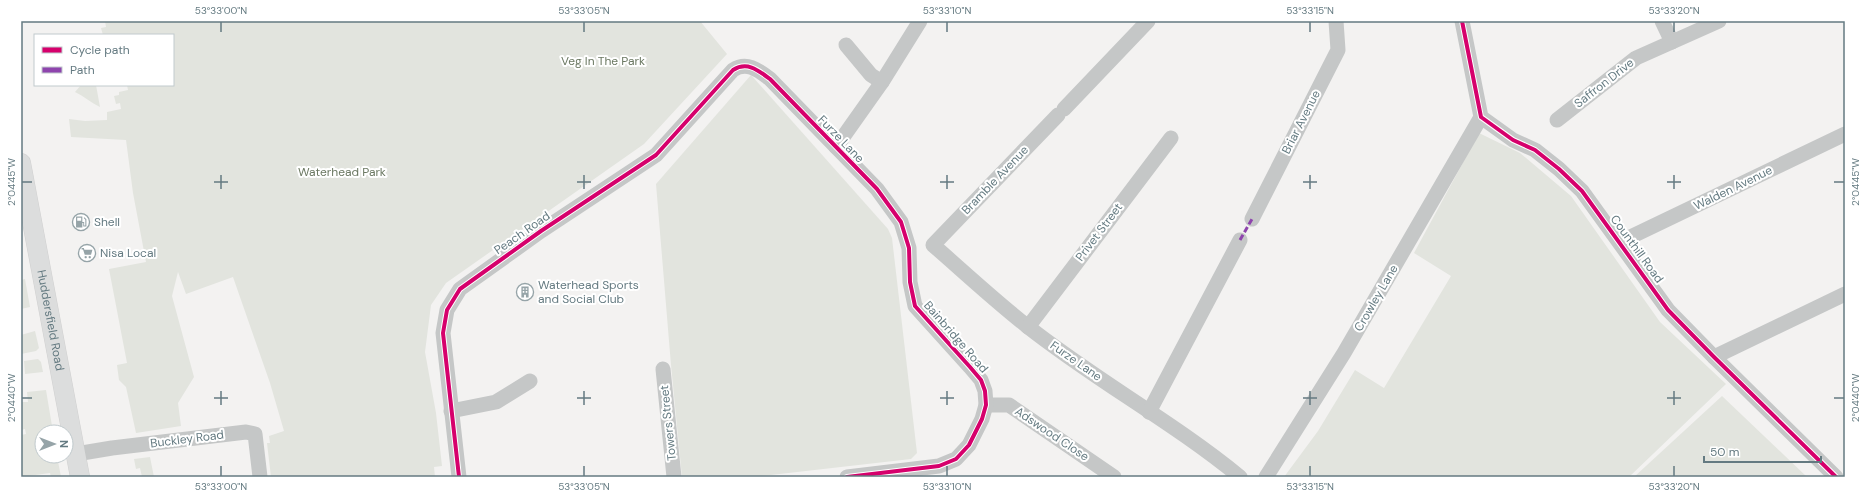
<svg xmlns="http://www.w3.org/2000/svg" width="1866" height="498" font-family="'DM Sans',sans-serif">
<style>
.green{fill:#e2e4de}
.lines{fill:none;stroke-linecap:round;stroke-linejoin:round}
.major-casing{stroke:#d0d0d0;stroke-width:20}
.minor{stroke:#c5c7c7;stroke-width:15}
.major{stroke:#dcdddd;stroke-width:19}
.quiet{stroke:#8e44ad;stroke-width:3;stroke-dasharray:6 3;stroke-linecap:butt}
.cycleway-casing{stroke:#fff;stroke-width:6}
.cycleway{stroke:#d6006c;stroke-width:4}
.ticks{fill:none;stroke:#647a81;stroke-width:1.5}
.labels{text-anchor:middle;stroke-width:4;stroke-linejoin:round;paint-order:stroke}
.park-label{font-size:12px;fill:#6b7862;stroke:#fff}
.street-label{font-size:12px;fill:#647a81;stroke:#fff}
.poi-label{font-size:12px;fill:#647a81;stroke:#fff;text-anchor:start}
.neatline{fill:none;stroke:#647a81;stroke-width:1.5}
.ticks-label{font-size:10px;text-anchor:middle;fill:#647a81}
</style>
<rect width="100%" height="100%" fill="#f3f2f1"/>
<g class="green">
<polygon points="105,21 700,21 727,54 644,144 446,283 431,305 425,352 436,413 442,466 434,467 435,477 271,477 267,443 270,443 269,436 284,431 270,383 233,277 186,294 178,272 172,296 194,377 178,403 181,426 136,433 126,387 119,380 117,365 127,363 109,269 146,262 133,193 126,140 71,137 69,119 85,121 107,120 107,112 121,109 120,103 116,104 114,96 119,95 119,92 128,90 127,85 173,85 173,35 103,35 101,28 106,27"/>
<polygon points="751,75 888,229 892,238 917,453 911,459 753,477 682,477 671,365 656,184"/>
<path d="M 81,85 L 96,85 L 100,107 C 91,103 84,96 75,92 Z"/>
<polygon points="1479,133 1520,153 1571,196 1660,322 1726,384 1629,477 1284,477 1318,431 1355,370 1384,388 1451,276 1414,253"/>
<polygon points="25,279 30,307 21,309 21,280"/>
<polygon points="35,331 39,348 36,351 21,354 21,335"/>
<polygon points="38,359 41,362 43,372 25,374 24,361"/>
<polygon points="46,390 53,432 42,432 42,456 57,456 61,477 51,477 50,473 21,477 21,435 26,434 25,429 21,430 21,402 28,402 27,392"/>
<polygon points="1722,396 1807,477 1634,477"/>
<polygon points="150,457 154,477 142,477 140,468 136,469 134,459"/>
</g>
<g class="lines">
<g class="major-casing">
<g id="major">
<path id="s1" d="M 21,163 L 80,477"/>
</g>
</g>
<g class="minor">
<polyline points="1462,21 1481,117 1513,140 1535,150 1559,169 1582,191 1668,310 1714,357 1836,477"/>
<polyline points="1662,21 1672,42"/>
<polyline points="846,45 871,75 882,82"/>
<polyline points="1064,109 1148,21"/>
<path d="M 1058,115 L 933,245 C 964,272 995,301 1027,326 C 1095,380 1173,422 1240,477"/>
<polyline points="1557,120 1636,58 1719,21"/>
<polyline points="836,147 882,82 920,21"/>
<polyline points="1252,219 1338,50 1336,21"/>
<polyline points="1620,242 1845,134"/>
<polyline points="1028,327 1171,138"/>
<polyline points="1714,357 1845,294"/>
<polyline points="663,369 674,477"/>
<polyline points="986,405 1009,405 1114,477"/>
<polyline points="451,411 496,402 530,381"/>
<polyline points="1149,412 1240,240"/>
<polyline points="76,454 112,448 246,432 255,434 260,477"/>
<path d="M 459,477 L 443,333 L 447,310 L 460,289 L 541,231 L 656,155 L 733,70 C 747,61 758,70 770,79 L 877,189 L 901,222 L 909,248 L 910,282 L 915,306 L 970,367 L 981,380 L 985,391 L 986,405 L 982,419 L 969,445 L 956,459 L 939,466 L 847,477"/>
<polyline points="1266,477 1344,353 1481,117"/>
</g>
<use href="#major" class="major"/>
<polyline class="quiet" points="1240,240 1252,219"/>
<g class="cycleway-casing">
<g id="cycleway">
<polyline points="1462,21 1481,117 1513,140 1535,150 1559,169 1582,191 1668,310 1714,357 1836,477"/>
<path d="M 459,477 L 443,333 L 447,310 L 460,289 L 541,231 L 656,155 L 733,70 C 747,61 758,70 770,79 L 877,189 L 901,222 L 909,248 L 910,282 L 915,306 L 970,367 L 981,380 L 985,391 L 986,405 L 982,419 L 969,445 L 956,459 L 939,466 L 847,477"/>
</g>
</g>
<use href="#cycleway" class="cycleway"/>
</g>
<path class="ticks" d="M 221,22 L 221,32M 584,22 L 584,32M 947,22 L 947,32M 1310,22 L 1310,32M 1674,22 L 1674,32M 221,175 L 221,189M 584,175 L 584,189M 947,175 L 947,189M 1310,175 L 1310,189M 1674,175 L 1674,189M 22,182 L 32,182M 214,182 L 228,182M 577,182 L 591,182M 940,182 L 954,182M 1303,182 L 1317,182M 1667,182 L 1681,182M 1834,182 L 1844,182M 221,391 L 221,405M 584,391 L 584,405M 947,391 L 947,405M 1310,391 L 1310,405M 1674,391 L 1674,405M 22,398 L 32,398M 214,398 L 228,398M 577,398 L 591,398M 940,398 L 954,398M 1303,398 L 1317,398M 1667,398 L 1681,398M 1834,398 L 1844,398M 221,466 L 221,476M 584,466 L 584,476M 947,466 L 947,476M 1310,466 L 1310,476M 1674,466 L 1674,476"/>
<defs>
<g id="fuel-ring" transform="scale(0.9)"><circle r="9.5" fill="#fff" stroke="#96a4a8" stroke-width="1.5"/><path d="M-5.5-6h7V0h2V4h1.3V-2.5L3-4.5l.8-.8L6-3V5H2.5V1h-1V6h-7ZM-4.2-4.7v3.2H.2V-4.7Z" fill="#96a4a8"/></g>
<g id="supermarket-ring" transform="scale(0.9)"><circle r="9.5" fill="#fff" stroke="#96a4a8" stroke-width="1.5"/><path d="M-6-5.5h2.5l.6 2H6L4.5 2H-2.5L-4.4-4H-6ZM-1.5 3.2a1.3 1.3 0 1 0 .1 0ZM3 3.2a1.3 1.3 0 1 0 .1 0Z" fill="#96a4a8"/></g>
<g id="building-ring" transform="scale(0.9)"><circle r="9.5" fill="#fff" stroke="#96a4a8" stroke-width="1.5"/><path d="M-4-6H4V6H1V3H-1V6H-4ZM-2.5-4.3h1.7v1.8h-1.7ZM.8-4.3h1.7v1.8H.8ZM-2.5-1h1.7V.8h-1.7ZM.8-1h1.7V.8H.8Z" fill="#96a4a8"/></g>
</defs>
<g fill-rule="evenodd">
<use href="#fuel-ring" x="81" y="222"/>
<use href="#supermarket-ring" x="87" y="253"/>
<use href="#building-ring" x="525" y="292"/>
</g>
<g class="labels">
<g class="park-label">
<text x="603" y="65">Veg In The Park</text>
<text x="342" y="176">Waterhead Park</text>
</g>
<g class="street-label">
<text transform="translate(1604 83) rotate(-38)" y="4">Saffron Drive</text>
<text transform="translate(1301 122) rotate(-63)" y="4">Briar Avenue</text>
<text transform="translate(841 139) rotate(46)" y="4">Furze Lane</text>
<text transform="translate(995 180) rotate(-46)" y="4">Bramble Avenue</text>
<text transform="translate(1733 188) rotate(-26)" y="4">Walden Avenue</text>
<text transform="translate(1099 232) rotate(-53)" y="4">Privet Street</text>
<text transform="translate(522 233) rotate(-35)" y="4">Peach Road</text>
<text transform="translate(1637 249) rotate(54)" y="4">Counthill Road</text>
<text transform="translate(1376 298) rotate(-60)" y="4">Crowley Lane</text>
<text dy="4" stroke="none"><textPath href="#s1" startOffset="160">Huddersfield Road</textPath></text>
<text transform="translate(956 337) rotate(49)" y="4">Bainbridge Road</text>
<text transform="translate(1076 361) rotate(35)" y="4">Furze Lane</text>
<text transform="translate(668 423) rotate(-96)" y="4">Towers Street</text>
<text transform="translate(1052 434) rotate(34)" y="4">Adswood Close</text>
<text transform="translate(187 439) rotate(-7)" y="4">Buckley Road</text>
</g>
<g class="poi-label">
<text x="94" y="226">Shell</text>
<text x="100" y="257">Nisa Local</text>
<text x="538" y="289">Waterhead Sports<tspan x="538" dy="14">and Social Club</tspan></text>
</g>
</g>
<rect width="1866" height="498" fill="none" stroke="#ffffff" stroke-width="44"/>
<rect x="34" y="34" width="140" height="52" fill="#ffffff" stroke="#c1cacd"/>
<rect x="42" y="47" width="20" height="6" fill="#d6006c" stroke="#c1cacd"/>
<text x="70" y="54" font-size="12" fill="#647a81">Cycle path</text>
<rect x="42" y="67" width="20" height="6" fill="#8e44ad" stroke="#c1cacd"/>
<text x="70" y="74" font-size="12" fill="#647a81">Path</text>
<g transform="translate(54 444) rotate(90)"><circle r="19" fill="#ffffff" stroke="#c1cacd"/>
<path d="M0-3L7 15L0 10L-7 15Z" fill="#96a4a8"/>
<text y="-6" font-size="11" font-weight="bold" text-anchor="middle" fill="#647a81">N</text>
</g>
<path d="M1704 456v6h117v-6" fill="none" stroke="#647a81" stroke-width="2"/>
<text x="1710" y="456" font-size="12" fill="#647a81" stroke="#ffffff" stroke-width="3" paint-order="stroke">50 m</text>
<rect x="22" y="22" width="1822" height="454" class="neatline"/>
<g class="ticks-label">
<text x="221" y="14">53°33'00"N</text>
<text x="584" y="14">53°33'05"N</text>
<text x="947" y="14">53°33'10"N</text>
<text x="1310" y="14">53°33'15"N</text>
<text x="1674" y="14">53°33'20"N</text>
<text transform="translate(1855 182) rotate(-90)" y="4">2°04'45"W</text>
<text transform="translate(11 182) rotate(-90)" y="4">2°04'45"W</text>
<text transform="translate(1855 398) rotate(-90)" y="4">2°04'40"W</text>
<text transform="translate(11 398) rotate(-90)" y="4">2°04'40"W</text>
<text x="221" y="490">53°33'00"N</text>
<text x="584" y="490">53°33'05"N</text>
<text x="947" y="490">53°33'10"N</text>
<text x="1310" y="490">53°33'15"N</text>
<text x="1674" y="490">53°33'20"N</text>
</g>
</svg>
